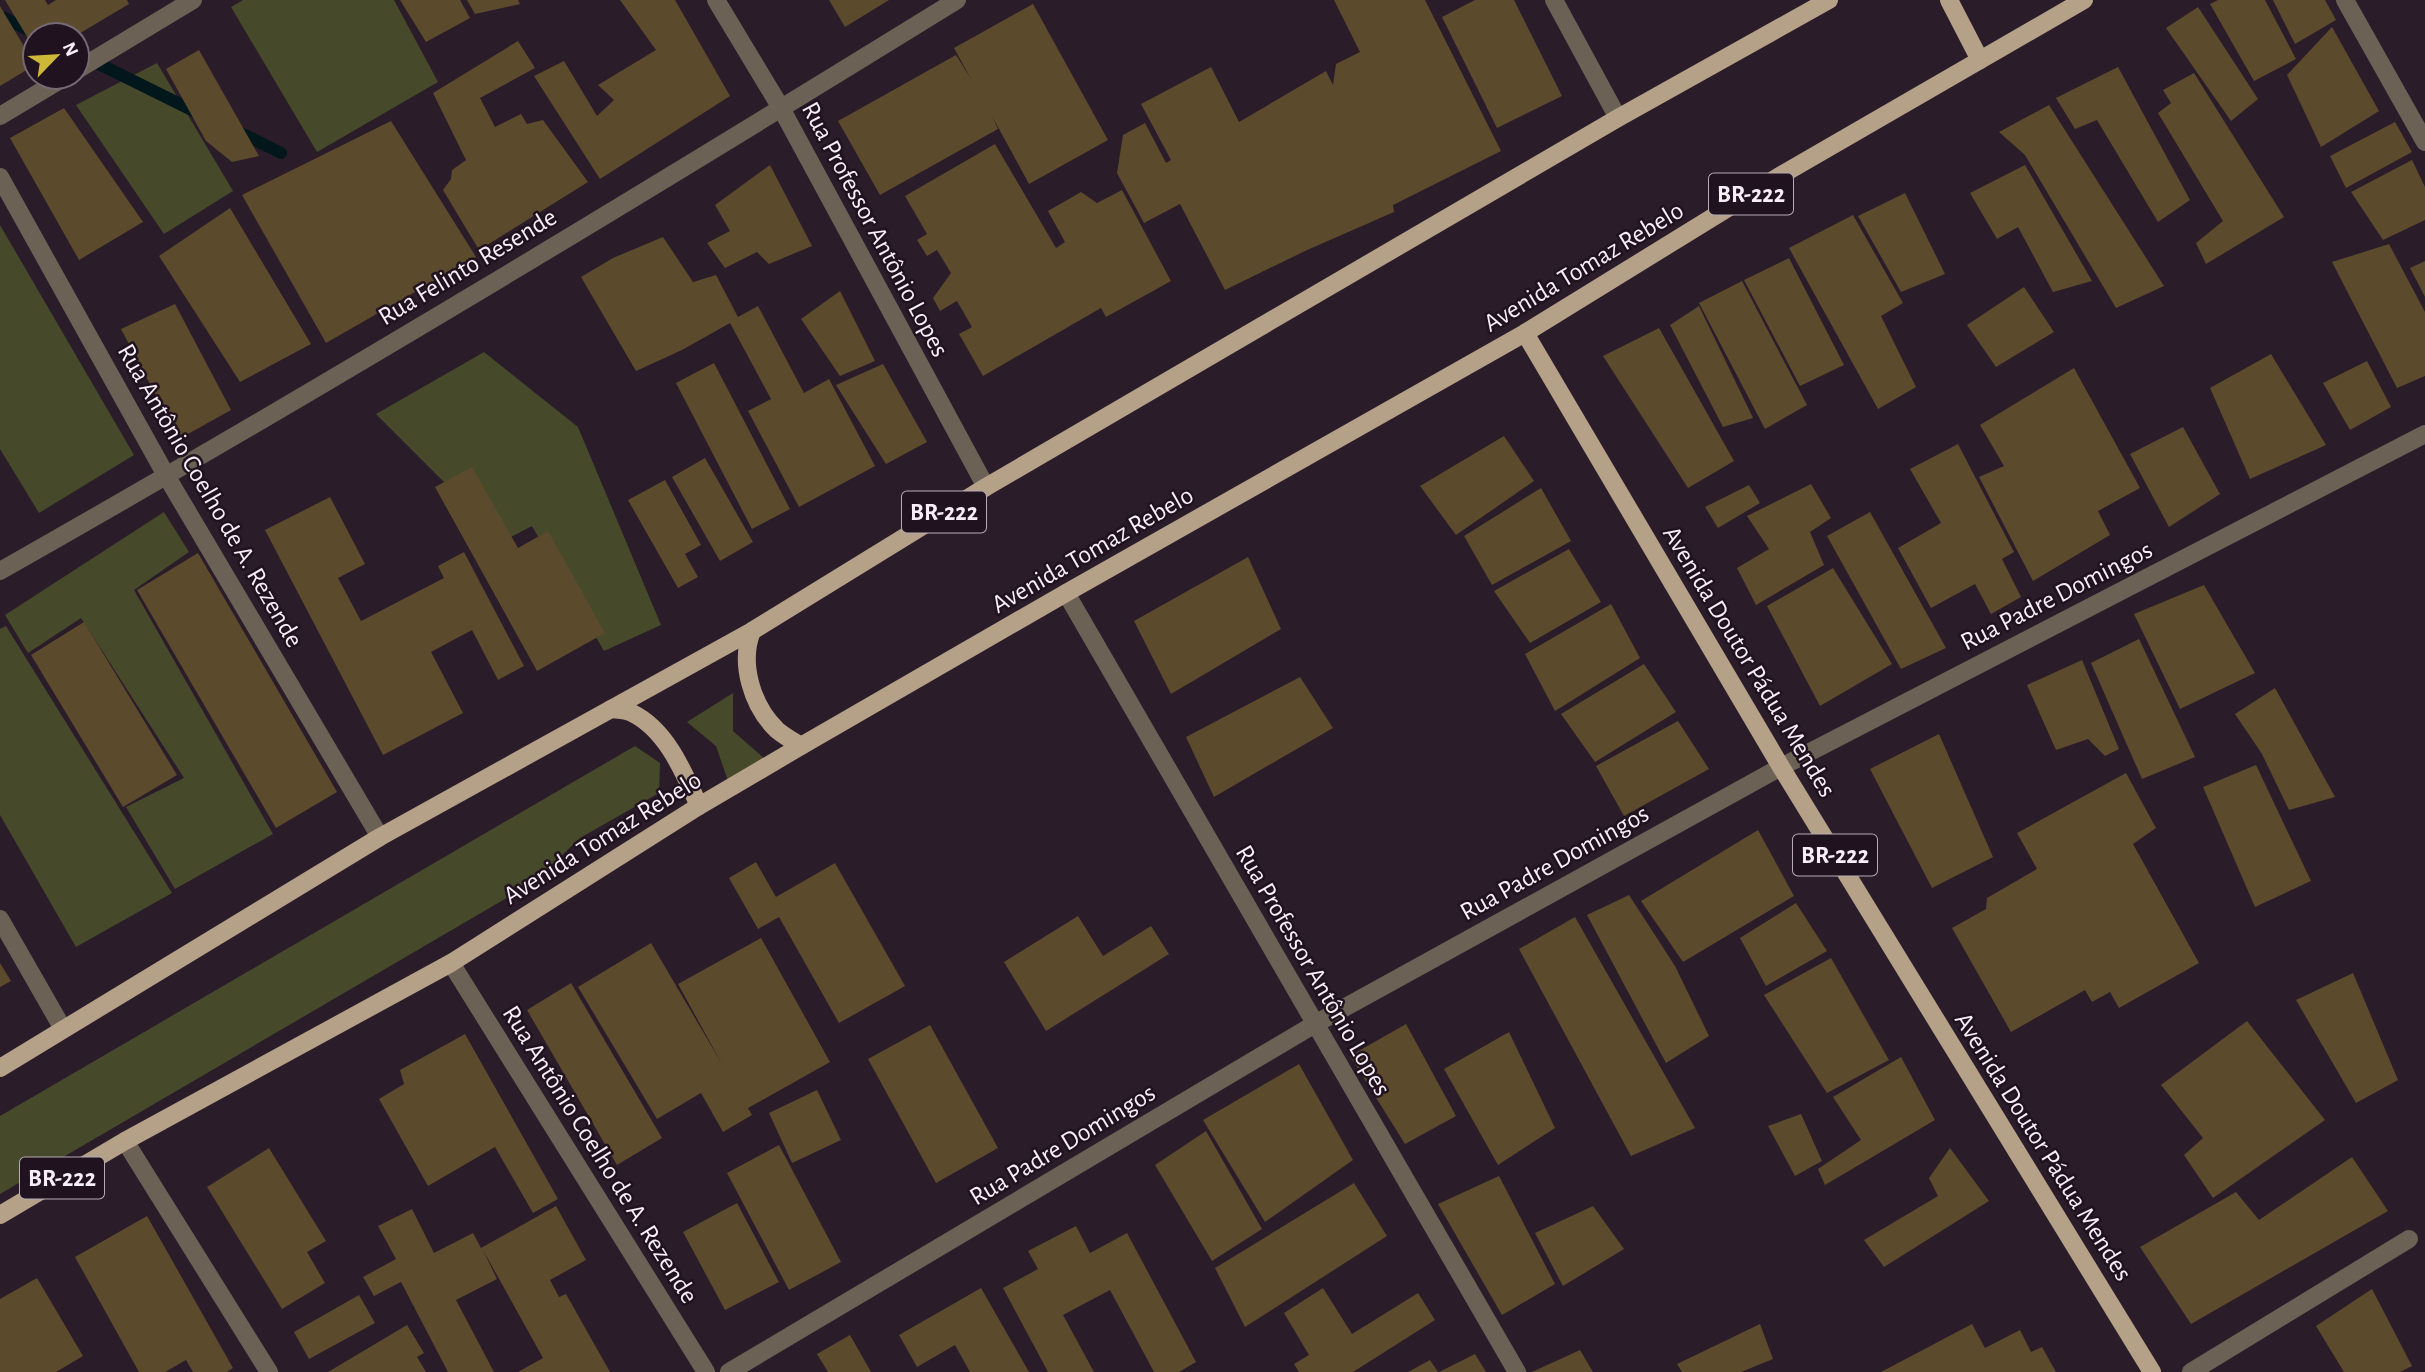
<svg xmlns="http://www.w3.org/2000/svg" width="2425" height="1372" font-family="'Alegreya Sans',sans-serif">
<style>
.green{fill:#464a2b}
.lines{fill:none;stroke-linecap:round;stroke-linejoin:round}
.stream{stroke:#02171b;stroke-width:12}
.building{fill:#5c4a2d}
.minor{stroke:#6b6155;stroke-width:18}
.primary{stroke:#b5a188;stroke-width:18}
.labels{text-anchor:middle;stroke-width:5;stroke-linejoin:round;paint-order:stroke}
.shield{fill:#20121f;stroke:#b7acb6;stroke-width:2}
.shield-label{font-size:24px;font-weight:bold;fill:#f8eef7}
.street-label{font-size:26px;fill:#f8eef7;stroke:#20121f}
</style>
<rect width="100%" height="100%" fill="#2a1c29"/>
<g class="green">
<polygon points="243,0 394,0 438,82 317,152 231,7"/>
<polygon points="157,63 233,191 164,234 76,105"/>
<polygon points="0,225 134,455 39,513 0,449"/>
<polygon points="484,352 578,427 661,625 604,651 532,526 503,541 376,414"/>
<polygon points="164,512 189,552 134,590 273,834 175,889 126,807 184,778 81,618 28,653 5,615"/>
<polygon points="6,626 172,893 76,947 0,815 0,629"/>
<polygon points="733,693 733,731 765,759 728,781 716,746 687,722"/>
<polygon points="635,746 660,763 659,793 580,838 534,882 0,1194 0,1116"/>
</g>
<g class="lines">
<g class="stream">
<polyline points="0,16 39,35"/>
<polyline points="77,53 202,115"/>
<polyline points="235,130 281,153"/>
</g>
</g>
<g class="building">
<polygon points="5,0 45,0 48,5 56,0 127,0 129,4 77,35 35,35 35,50"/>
<polygon points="400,0 460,0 470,18 426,42"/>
<polygon points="467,0 518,0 520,4 475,14"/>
<polygon points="620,0 675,0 730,96 600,179 534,76 564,61 597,116 614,100 598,85 656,50"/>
<polygon points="829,0 889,0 845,27"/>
<polygon points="1334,0 1425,0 1501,151 1393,205 1394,212 1305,251 1225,290 1180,204 1144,223 1117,173 1123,135 1145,123 1166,163 1171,160 1141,104 1211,67 1239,122 1326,71 1333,85 1336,64 1360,52"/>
<polygon points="1475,0 1514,0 1562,96 1497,128 1442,17"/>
<polygon points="2218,0 2265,0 2296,59 2254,81 2210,4"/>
<polygon points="2273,0 2325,0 2336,20 2295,44"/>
<polygon points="1033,4 1108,140 1029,184 992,116 998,129 880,195 838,121 956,55 971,79 954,48"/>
<polygon points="0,6 35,65 0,86"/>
<polygon points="2198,7 2258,99 2231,121 2166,28"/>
<polygon points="2332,27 2379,111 2321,147 2287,75"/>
<polygon points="518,41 535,68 480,98 495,127 521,114 527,124 543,120 588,182 479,250 443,190 451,179 452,170 466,160 433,93"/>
<polygon points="199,50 259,156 232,162 206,141 166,69"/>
<polygon points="2118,67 2190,200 2158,222 2097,120 2075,129 2056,98"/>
<polygon points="2194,73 2284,217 2206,264 2196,243 2223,221 2158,113 2171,103 2163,90"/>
<polygon points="2049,105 2164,286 2116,308 2025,155 1999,132"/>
<polygon points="64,108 143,222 79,260 10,138"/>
<polygon points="391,121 476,257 326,343 242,195"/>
<polygon points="2395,122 2412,152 2346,188 2330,156"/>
<polygon points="995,144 1056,248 1065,242 1048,211 1081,192 1097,203 1122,190 1171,281 1106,317 1101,308 983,376 959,334 972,327 957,301 940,311 933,298 951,273 937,250 927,256 917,240 927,234 905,196"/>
<polygon points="2412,160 2425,187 2425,220 2383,240 2351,192"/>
<polygon points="770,165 812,246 769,264 757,252 725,268 707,243 730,231 715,205"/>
<polygon points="2025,165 2092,281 2053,292 2018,227 1997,239 1970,193"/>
<polygon points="1905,193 1945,274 1901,292 1858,216"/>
<polygon points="230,208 311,344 240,382 159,256"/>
<polygon points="1853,215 1903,303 1881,316 1916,387 1878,409 1789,248"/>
<polygon points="663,237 693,282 716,275 738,317 758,306 804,393 829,379 875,466 799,507 748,411 771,399 730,323 682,350 636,371 581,277 613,258"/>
<polygon points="2389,244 2425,312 2425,376 2397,388 2332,262"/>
<polygon points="1789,258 1844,365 1800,386 1744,280"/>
<polygon points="2425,261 2425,297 2410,268"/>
<polygon points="1742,281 1807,405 1765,429 1699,303"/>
<polygon points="2024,287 2054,332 1996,367 1967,325"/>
<polygon points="840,291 875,361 840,376 801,319"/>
<polygon points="175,304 231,410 179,439 121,329"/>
<polygon points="1699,306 1753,418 1723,427 1670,325"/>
<polygon points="1659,328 1734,461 1688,488 1603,356"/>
<polygon points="2271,354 2326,445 2250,479 2210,388"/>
<polygon points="2367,361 2391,407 2350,430 2323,383"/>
<polygon points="714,363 790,509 752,529 676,383"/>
<polygon points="883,364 927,442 886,464 836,385"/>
<polygon points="2074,368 2140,488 2098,511 2110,535 2033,581 1979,477 2004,466 1980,425"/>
<polygon points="2183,427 2220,494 2169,527 2130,454"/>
<polygon points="1504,436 1534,481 1456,535 1420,486"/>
<polygon points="1958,444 2014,552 2002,559 2021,597 1991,614 1975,584 1931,608 1898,548 1941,523 1910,469"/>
<polygon points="705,458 753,542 720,561 672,477"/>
<polygon points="472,467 518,548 548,531 605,633 537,671 435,487"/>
<polygon points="665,480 701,545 685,554 698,577 678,588 628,500"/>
<polygon points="1811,484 1831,518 1810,532 1824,565 1756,605 1737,568 1769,549 1747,516"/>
<polygon points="1749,485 1760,503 1718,528 1705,507"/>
<polygon points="1541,488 1571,541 1492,585 1464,536"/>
<polygon points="330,497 365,564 338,578 361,621 444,578 438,566 464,552 524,666 498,680 472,630 431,652 463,713 383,755 265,530"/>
<polygon points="1870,512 1946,648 1901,669 1827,536"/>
<polygon points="1569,549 1601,602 1530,643 1494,591"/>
<polygon points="198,553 337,792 276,828 137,590"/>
<polygon points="1248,557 1281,629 1171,694 1134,621"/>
<polygon points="1833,568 1892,664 1820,706 1767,606"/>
<polygon points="2204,585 2255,673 2180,709 2134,614"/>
<polygon points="1611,604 1640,658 1555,711 1525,654"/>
<polygon points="84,622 177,775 123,807 31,655"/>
<polygon points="2139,639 2195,757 2142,779 2091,663"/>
<polygon points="2082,660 2119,749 2105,756 2088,739 2056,750 2027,685"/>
<polygon points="1644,664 1676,712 1595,762 1561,714"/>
<polygon points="1300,677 1333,728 1214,797 1186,737"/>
<polygon points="2275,688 2335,797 2289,810 2262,754 2235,714"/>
<polygon points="1678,721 1709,769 1624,816 1596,766"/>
<polygon points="1939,734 1993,857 1932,888 1870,769"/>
<polygon points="2256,765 2311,881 2255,907 2203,787"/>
<polygon points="2126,773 2156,828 2133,844 2199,963 2119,1008 2110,992 2092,1002 2085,990 2011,1032 1952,928 1986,909 1987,898 2037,869 2017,833"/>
<polygon points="1758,830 1794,896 1683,962 1641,901"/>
<polygon points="756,862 776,897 835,863 905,986 839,1023 779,917 758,929 729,878"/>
<polygon points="1629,895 1675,966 1709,1036 1666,1063 1587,915"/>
<polygon points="1796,903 1827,951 1766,986 1740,938"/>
<polygon points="1078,916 1103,956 1151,926 1169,954 1046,1031 1004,962"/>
<polygon points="1575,917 1695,1128 1631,1156 1519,949"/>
<polygon points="761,938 830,1062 748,1108 752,1115 723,1132 701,1093 657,1119 578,987 651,943 722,1064 678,984"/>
<polygon points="1831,958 1889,1060 1827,1093 1764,995"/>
<polygon points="0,963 11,981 0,987"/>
<polygon points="2353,973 2398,1080 2356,1103 2296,1000"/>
<polygon points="571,983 662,1138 617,1165 527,1010"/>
<polygon points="2247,1021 2325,1120 2213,1198 2184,1155 2203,1138 2161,1085"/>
<polygon points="1406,1024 1456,1116 1405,1144 1350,1056"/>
<polygon points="930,1025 998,1148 936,1183 868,1059"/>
<polygon points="1509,1032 1555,1128 1498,1165 1444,1069"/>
<polygon points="465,1034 558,1199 533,1213 495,1147 428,1186 379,1099 404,1084 400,1070"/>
<polygon points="1901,1057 1935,1120 1825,1185 1818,1169 1861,1140 1833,1097"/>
<polygon points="1299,1064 1353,1160 1265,1222 1203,1120"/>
<polygon points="817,1090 841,1140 792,1163 769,1113"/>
<polygon points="1801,1114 1822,1161 1795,1176 1768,1126"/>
<polygon points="1206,1131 1262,1229 1212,1261 1155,1165"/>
<polygon points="779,1145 841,1262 789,1290 727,1173"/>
<polygon points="269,1148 326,1241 307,1252 325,1283 282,1309 207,1187"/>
<polygon points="1950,1148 1989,1201 1884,1267 1864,1240 1938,1196 1929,1178"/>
<polygon points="2352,1157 2388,1211 2191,1324 2140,1247 2236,1192 2259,1220"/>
<polygon points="1499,1176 1555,1284 1502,1315 1438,1204"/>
<polygon points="1354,1183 1387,1236 1245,1327 1215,1268"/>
<polygon points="737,1203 779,1282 725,1310 683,1232"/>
<polygon points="556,1206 586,1260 550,1280 559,1297 566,1294 610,1372 518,1372 543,1358 483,1250 497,1279 456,1300 494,1372 448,1372 401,1282 374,1296 363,1277 396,1259 378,1226 412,1209 434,1253 473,1233 481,1248"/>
<polygon points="1593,1206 1624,1249 1563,1286 1535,1233"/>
<polygon points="147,1216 233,1368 227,1372 193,1372 186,1360 165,1372 139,1372 75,1257"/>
<polygon points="1076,1226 1090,1253 1127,1233 1196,1362 1179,1372 1154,1372 1110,1290 1063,1315 1094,1372 1048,1372 1003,1288 1038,1269 1028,1251"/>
<polygon points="37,1278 83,1356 56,1372 0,1372 0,1299"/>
<polygon points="981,1288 1029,1372 970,1372 955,1345 917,1367 899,1335"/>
<polygon points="1323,1288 1352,1334 1418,1293 1435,1320 1353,1372 1299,1372 1294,1364 1309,1355 1284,1313"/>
<polygon points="2372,1289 2412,1366 2400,1372 2344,1372 2316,1326"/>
<polygon points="359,1295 375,1323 309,1359 294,1332"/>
<polygon points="1760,1324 1773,1359 1741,1372 1682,1372 1677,1364"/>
<polygon points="1972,1324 1985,1348 2020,1330 2031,1352 2042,1347 2056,1372 1881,1372"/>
<polygon points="407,1325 424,1353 417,1357 426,1372 328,1372"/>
<polygon points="850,1335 871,1372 828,1372 817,1354"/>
<polygon points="1580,1350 1593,1372 1532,1372"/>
<polygon points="1475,1354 1486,1372 1439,1372"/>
<polygon points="1430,1360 1438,1372 1408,1372"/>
</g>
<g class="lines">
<g class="minor">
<polyline points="716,0 781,108 986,487"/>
<polyline points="1554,0 1618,118"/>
<polyline points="2345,0 2425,142"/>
<polyline points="77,70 193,0"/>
<polyline points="0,116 65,77"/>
<polyline points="0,177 167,477 380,837"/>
<path d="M 0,571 C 323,388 641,195 957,0"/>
<polyline points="1066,593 1517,1372"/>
<polyline points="0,919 63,1029"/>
<polyline points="451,963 706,1372"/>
<polyline points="125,1141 269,1372"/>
<polyline points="729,1372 1315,1024 1781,767 2425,434"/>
<polyline points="2191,1372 2409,1239"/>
</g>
<g class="primary">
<polyline points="1949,0 1980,60"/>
<polyline points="1525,333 1781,767 2152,1372"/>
<path d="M 752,631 C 739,663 752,706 777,730 C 784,736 793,741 801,746"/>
<path d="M 611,709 C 618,710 626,710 632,713 C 667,730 684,773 699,806"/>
<polyline points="0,1068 380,837 752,631 986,487 1618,118 1829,0"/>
<polyline points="0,1215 125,1141 451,963 699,806 801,746 1066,593 1525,333 1783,174 2084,0"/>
</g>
</g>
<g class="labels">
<g class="shield">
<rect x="1709" y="173.5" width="84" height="41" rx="5"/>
<rect x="902" y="491.5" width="84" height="41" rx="5"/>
<rect x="1793" y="834.5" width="84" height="41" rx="5"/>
<rect x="20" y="1157.5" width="84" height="41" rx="5"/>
</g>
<g class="shield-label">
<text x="1751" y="202">BR-222</text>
<text x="944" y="520">BR-222</text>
<text x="1835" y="863">BR-222</text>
<text x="62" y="1186">BR-222</text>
</g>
<g class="street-label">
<text transform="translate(876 229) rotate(62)" y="9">Rua Professor Antônio Lopes</text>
<text transform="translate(467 266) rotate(-31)" y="9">Rua Felinto Resende</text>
<text transform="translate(1583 266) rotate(-31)" y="9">Avenida Tomaz Rebelo</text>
<text transform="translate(211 495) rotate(60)" y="9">Rua Antônio Coelho de A. Rezende</text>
<text transform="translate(1092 549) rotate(-30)" y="9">Avenida Tomaz Rebelo</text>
<text transform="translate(2056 595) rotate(-27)" y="9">Rua Padre Domingos</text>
<text transform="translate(1750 661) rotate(59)" y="9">Avenida Doutor Pádua Mendes</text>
<text transform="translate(602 837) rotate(-32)" y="9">Avenida Tomaz Rebelo</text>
<text transform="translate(1554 862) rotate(-29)" y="9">Rua Padre Domingos</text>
<text transform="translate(1314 970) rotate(60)" y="9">Rua Professor Antônio Lopes</text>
<text transform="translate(1062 1144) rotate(-31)" y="9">Rua Padre Domingos</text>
<text transform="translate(2044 1146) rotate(58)" y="9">Avenida Doutor Pádua Mendes</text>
<text transform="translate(601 1154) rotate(58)" y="9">Rua Antônio Coelho de A. Rezende</text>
</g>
</g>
<g transform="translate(56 56) rotate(65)"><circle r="33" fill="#20121f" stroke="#766a75" stroke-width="2"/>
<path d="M0-5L12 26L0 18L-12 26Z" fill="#ceb837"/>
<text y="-10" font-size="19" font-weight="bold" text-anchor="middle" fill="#f8eef7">N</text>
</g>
</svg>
